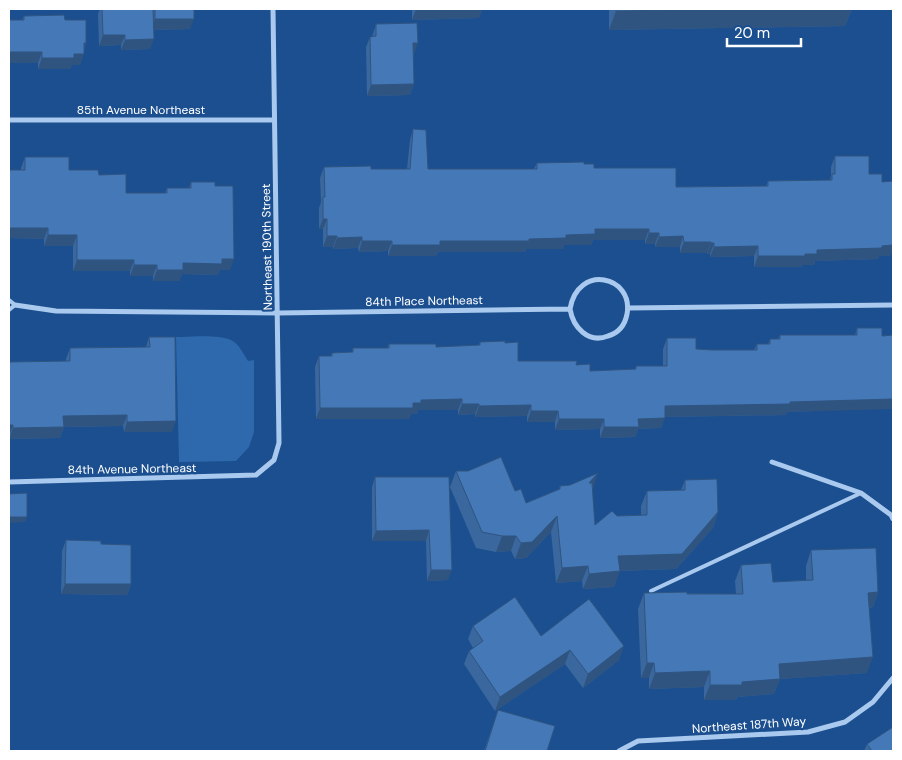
<svg xmlns="http://www.w3.org/2000/svg" width="902" height="760" font-family="'DM Sans',sans-serif">
<style>
.green{fill:#2e69ad}
.lines{fill:none;stroke-linecap:round;stroke-linejoin:round}
.lane{stroke:#a9c9ee;stroke-width:4}
.street{stroke:#a9c9ee;stroke-width:5}
.wall{fill:#3a679d}
.shaded-wall{fill:#305480}
.building{fill:#4478b7;stroke:#305480}
.labels{text-anchor:middle;stroke-width:4.5;stroke-linejoin:round;paint-order:stroke}
.street-label{font-size:12px;fill:#fff;stroke:#1b4f8f}
</style>
<rect width="100%" height="100%" fill="#1b4f8f"/>
<path class="green" d="M 176,337 C 190,337 218,334 231,340 C 239,344 243,353 248,361 L 254,360 L 254,432 L 249,447 L 236,461 L 179,462 Z"/>
<g class="lines">
<g class="lane">
<polyline points="9,300 15,305 9,310"/>
<polyline points="651,591 861,493"/>
</g>
<g class="street">
<polyline points="9,120 274,120"/>
<path d="M 15,305 L 56,311 L 278,313 L 570,309 C 573,327 588,344 608,336 C 618,333 625,325 627,314 C 634,276 578,263 570,309"/>
<polyline points="628,308 893,305"/>
<polyline points="772,462 861,493 891,515 893,519"/>
<polyline points="9,482 256,475 274,460 279,443 273,9"/>
<polyline points="619,751 638,741 808,732 845,722 873,702 893,678"/>
</g>
</g>
<g class="wall">
<polygon points="100,9 194,9 190,29 153,30 150,49 121,50 121,45 99,46 98,14"/>
<polygon points="412,9 482,9 479,18 412,20"/>
<polygon points="609,9 852,9 845,26 609,30"/>
<polygon points="24,16 65,20 86,43 80,65 72,65 70,69 38,69 38,63 9,63 9,20 22,20"/>
<polygon points="376,24 414,54 413,54 414,84 410,95 367,96 366,47 370,37 372,37"/>
<polygon points="413,129 428,169 534,169 537,163 584,164 594,168 676,187 766,186 768,181 830,180 831,176 831,167 835,156 882,182 892,251 890,256 879,256 878,259 815,261 814,265 802,265 801,267 754,267 754,256 710,257 710,254 707,254 707,253 680,253 680,247 655,247 655,244 645,244 645,240 593,240 591,245 564,245 563,249 526,249 525,252 438,252 436,256 388,256 388,251 359,252 358,248 333,249 333,247 323,247 323,229 319,229 319,208 321,202 320,178 324,167 371,169 407,169 410,140"/>
<polygon points="25,157 69,170 99,175 126,193 165,193 167,188 189,188 191,182 215,186 230,270 220,270 218,275 182,274 179,281 153,281 153,276 130,276 130,271 73,271 73,246 44,246 44,239 9,238 9,170 21,170 21,168"/>
<polygon points="857,328 882,328 813,411 787,412 786,415 665,417 661,428 638,429 635,437 600,438 600,429 555,430 555,422 527,422 527,416 475,417 475,414 458,415 458,410 418,410 417,414 411,414 409,419 316,419 315,367 319,356 331,356 332,353 352,352 353,348 387,348 389,344 436,347 479,345 480,342 505,343 518,361 576,365 590,371 635,369 636,366 663,366 663,349 667,338 696,349 712,350 754,350 757,344 768,344 770,339 778,339 780,335 855,335"/>
<polygon points="149,337 172,432 124,432 123,426 64,427 60,438 9,439 9,362 66,361 66,359 70,348 146,347"/>
<polygon points="456,471 515,491 526,503 559,489 560,486 592,489 595,525 617,516 641,515 641,506 647,491 681,490 685,480 718,512 713,528 676,569 619,571 614,587 583,589 582,581 556,583 551,532 526,558 515,559 511,551 496,552 476,548 450,487"/>
<polygon points="375,477 449,477 448,580 427,581 426,541 372,541 372,487"/>
<polygon points="66,540 101,544 131,584 127,595 61,594 62,551"/>
<polygon points="811,550 878,592 873,607 869,608 867,673 780,679 774,694 737,697 736,700 704,700 704,687 649,689 649,678 641,678 638,609 644,593 736,594 735,581 741,565 773,582 806,580 806,566"/>
<polygon points="473,626 541,636 619,660 583,688 565,664 495,711 464,664 469,651 473,648 468,639"/>
<polygon points="498,710 547,751 484,751"/>
<polygon points="867,744 893,751 864,751"/>
</g>
<g class="shaded-wall">
<polygon points="416,9 482,9 479,18 412,20"/>
<polygon points="727,9 852,9 845,26 609,30 616,11"/>
<polygon points="155,19 194,19 190,29 151,30"/>
<polygon points="103,35 125,35 121,45 99,46"/>
<polygon points="154,39 150,49 121,50 125,40"/>
<polygon points="84,43 86,43 83,54"/>
<polygon points="413,43 418,43 414,54 409,54"/>
<polygon points="9,52 42,52 38,63 9,63"/>
<polygon points="74,54 84,54 80,65 72,65 70,69 38,69 42,58"/>
<polygon points="414,84 410,95 367,96 371,85"/>
<polygon points="323,219 327,219 323,229 319,229"/>
<polygon points="9,228 48,228 44,239 9,238"/>
<polygon points="595,229 649,229 645,240 593,240 591,245 564,245 563,249 526,249 525,252 438,252 436,256 388,256 392,245 440,241 529,239 566,235"/>
<polygon points="649,233 659,233 655,244 645,244"/>
<polygon points="48,235 77,235 73,246 44,246"/>
<polygon points="327,236 337,236 333,247 323,247"/>
<polygon points="683,236 680,247 655,247 659,237"/>
<polygon points="362,237 358,248 333,249 337,238"/>
<polygon points="362,241 392,241 388,251 359,252"/>
<polygon points="684,242 711,242 707,253 680,253"/>
<polygon points="893,242 893,251 892,251 890,256 879,256 878,259 815,261 814,265 802,265 801,267 754,267 758,256 805,254 817,250 882,246"/>
<polygon points="711,243 714,243 710,254 707,254"/>
<polygon points="758,246 754,256 710,257 714,247"/>
<polygon points="222,259 234,259 230,270 220,270 218,275 182,274 179,281 153,281 157,270 183,263"/>
<polygon points="77,260 134,260 130,271 73,271"/>
<polygon points="134,265 157,265 153,276 130,276"/>
<polygon points="462,399 458,410 418,410 417,414 411,414 409,419 316,419 320,408 413,403 421,400"/>
<polygon points="893,399 893,409 787,412 786,415 661,417 665,406 817,400"/>
<polygon points="462,404 479,404 475,414 458,415"/>
<polygon points="531,405 527,416 475,417 479,406"/>
<polygon points="531,411 558,411 555,422 527,422"/>
<polygon points="127,415 123,426 59,427 63,416"/>
<polygon points="665,418 661,428 638,429 635,437 600,438 604,427 638,419"/>
<polygon points="559,419 604,419 600,429 555,430"/>
<polygon points="176,421 172,432 124,432 127,422"/>
<polygon points="9,425 13,425 9,436"/>
<polygon points="64,427 60,438 9,439 13,428"/>
<polygon points="598,473 593,489 589,483"/>
<polygon points="718,512 713,528 676,569 613,571 618,556"/>
<polygon points="557,516 551,532 526,558 515,559 521,543"/>
<polygon points="9,517 27,517 25,522 9,523"/>
<polygon points="429,530 426,541 372,541 376,531"/>
<polygon points="502,536 516,536 511,551 496,552"/>
<polygon points="588,566 582,581 556,583 562,568"/>
<polygon points="431,570 452,570 448,580 427,581"/>
<polygon points="620,571 614,587 583,589 589,574"/>
<polygon points="65,584 131,584 127,595 61,594"/>
<polygon points="878,592 873,607 862,608 868,593"/>
<polygon points="624,646 619,660 583,688 588,674"/>
<polygon points="570,650 565,664 495,711 500,697"/>
<polygon points="873,657 867,673 780,679 774,694 737,697 736,700 704,700 710,685 742,682 779,664"/>
<polygon points="647,663 654,663 649,678 641,678"/>
<polygon points="710,671 704,687 649,689 655,673"/>
</g>
<g class="building">
<polygon points="102,9 153,9 154,39 125,40 125,35 103,35"/>
<rect x="155" y="9" width="39" height="10"/>
<polygon points="616,9 727,9 616,11"/>
<polygon points="64,15 65,20 86,20 86,43 84,43 84,54 74,54 74,58 42,58 42,52 9,52 9,20 24,20 24,16"/>
<polygon points="417,23 418,43 413,43 414,84 371,85 370,37 376,36 376,24"/>
<polygon points="413,129 426,130 428,169 537,169 537,163 584,162 584,164 594,164 594,168 676,168 676,187 768,186 768,181 832,180 832,174 835,174 835,156 869,156 869,174 882,174 882,182 893,181 893,245 882,246 882,248 817,250 817,254 805,254 805,256 758,256 758,246 714,247 714,243 711,243 711,242 684,242 683,236 659,237 659,233 649,233 649,229 595,229 595,234 566,235 566,238 529,239 529,241 440,241 440,245 392,245 392,241 362,241 362,237 337,238 337,236 327,236 327,219 323,219 323,197 325,197 324,167 371,166 371,169 410,169"/>
<polygon points="25,157 69,157 69,170 98,170 99,175 126,174 126,193 167,193 167,188 191,188 191,182 215,182 215,186 233,186 234,259 222,259 222,264 183,263 183,270 157,270 157,265 134,265 134,260 77,260 77,235 48,235 48,228 9,228 9,170 25,170"/>
<polygon points="857,328 882,328 882,336 893,335 893,399 790,402 790,404 665,406 665,418 638,419 639,427 604,427 604,419 559,419 558,411 531,411 531,405 479,406 479,404 462,404 462,399 421,400 421,403 413,403 413,408 320,408 319,356 332,356 332,353 353,352 353,348 389,348 389,344 436,344 436,347 480,345 480,342 505,341 505,343 518,342 518,361 577,361 576,365 590,364 590,371 636,369 636,366 667,366 667,338 696,338 696,349 712,350 757,350 757,344 770,344 770,339 780,339 780,335 857,335"/>
<polygon points="149,337 175,337 176,421 127,422 127,415 63,416 64,427 13,428 13,425 9,425 9,362 70,361 70,348 150,347"/>
<polygon points="501,457 515,491 521,489 526,503 560,489 560,486 570,485 598,473 589,483 592,483 595,525 612,511 617,516 647,515 647,491 685,490 685,480 717,479 718,512 682,554 618,556 620,571 589,574 588,566 562,568 557,516 532,542 521,543 516,536 502,536 482,532 456,471 468,471"/>
<polygon points="375,477 449,477 452,570 431,570 429,530 376,531"/>
<polygon points="27,493 27,517 9,517 9,494"/>
<polygon points="66,540 101,541 101,544 131,545 131,584 65,584"/>
<polygon points="876,548 878,592 868,593 873,657 779,664 780,679 742,682 742,685 710,685 710,671 655,673 654,663 647,663 644,593 687,592 687,594 743,594 741,565 771,563 773,582 813,580 811,550"/>
<polygon points="515,597 541,636 589,599 624,646 588,674 570,650 500,697 469,651 483,641 473,626"/>
<polygon points="498,710 555,726 547,751 485,751"/>
<polygon points="893,727 893,751 872,751 867,744"/>
</g>
<g class="labels">
<g class="street-label">
<text x="141" y="114">85th Avenue Northeast</text>
<text transform="translate(267 247) rotate(-91)" y="4">Northeast 190th Street</text>
<text transform="translate(424 301) rotate(-1)" y="4">84th Place Northeast</text>
<text transform="translate(132 469) rotate(-1)" y="4">84th Avenue Northeast</text>
<text transform="translate(749 725) rotate(-4)" y="4">Northeast 187th Way</text>
</g>
</g>
<rect width="902" height="760" fill="none" stroke="#ffffff" stroke-width="20"/>
<path d="M727 38v8h74v-8" fill="none" stroke="#ffffff" stroke-width="2.5"/>
<text x="734" y="38" font-size="15" fill="#ffffff" stroke="#1b4f8f" stroke-width="4" paint-order="stroke">20 m</text>
</svg>
